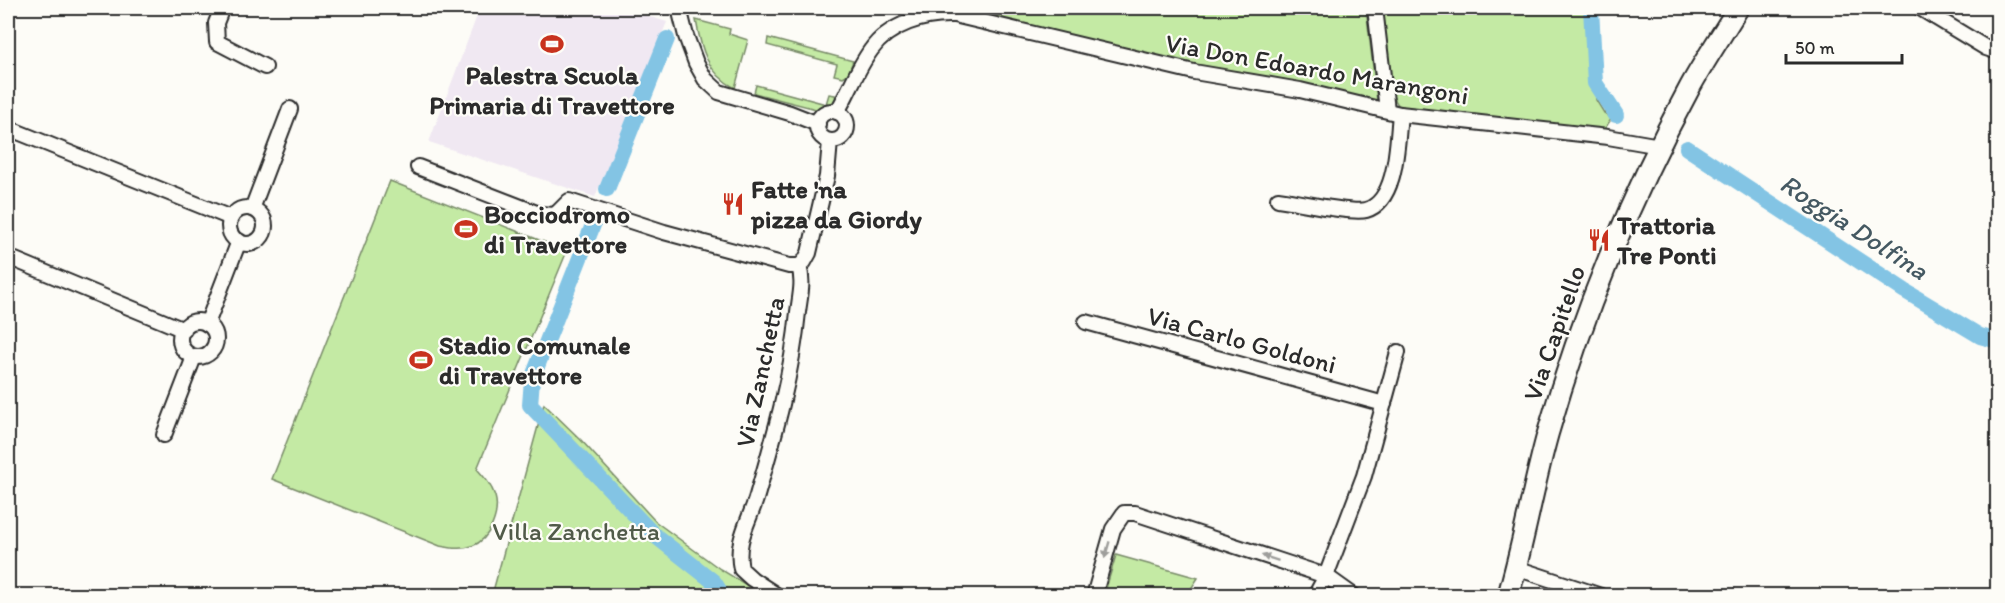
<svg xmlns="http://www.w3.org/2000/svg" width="2005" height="603" font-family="Itim,sans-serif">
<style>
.built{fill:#f0e8f2}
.green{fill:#c4eaa4;stroke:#788a68;stroke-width:1.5}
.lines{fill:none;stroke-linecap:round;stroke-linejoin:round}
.canal{stroke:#83c4e4;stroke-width:16}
.street-casing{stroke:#2b2b2b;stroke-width:18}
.secondary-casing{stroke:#2b2b2b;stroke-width:24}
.street{stroke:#fdfcf7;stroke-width:14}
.secondary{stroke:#fdfcf7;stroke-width:20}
.oneway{fill:#9e9e9b}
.labels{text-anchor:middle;stroke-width:4.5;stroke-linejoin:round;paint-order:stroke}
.street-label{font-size:26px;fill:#2b2b2b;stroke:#fdfcf7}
.poi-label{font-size:26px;font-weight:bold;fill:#2b2b2b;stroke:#fdfcf7;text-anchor:start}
.park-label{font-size:26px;fill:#515b49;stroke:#fdfcf7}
.water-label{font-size:27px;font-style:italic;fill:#455962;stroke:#fdfcf7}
</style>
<rect width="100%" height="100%" fill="#fdfcf7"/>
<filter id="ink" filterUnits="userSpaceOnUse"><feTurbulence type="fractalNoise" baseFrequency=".0167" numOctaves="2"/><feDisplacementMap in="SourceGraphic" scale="12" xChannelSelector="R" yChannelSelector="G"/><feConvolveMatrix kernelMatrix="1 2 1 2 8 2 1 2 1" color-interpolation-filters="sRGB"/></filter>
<g filter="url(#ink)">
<polygon class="built" points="480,8 640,8 638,13 667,22 595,197 429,142"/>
<g class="green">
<polygon points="944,8 1366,8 1377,101 1376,104 962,16"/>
<polygon points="1382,8 1592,8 1596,100 1604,113 1612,118 1599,137 1410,113 1398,105 1392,95"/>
<path d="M 696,20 L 730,29 L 729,34 L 748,40 L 735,88 C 707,73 701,49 696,20 Z"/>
<polygon points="768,38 853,61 848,74 843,77 834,75 837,64 767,45"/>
<polygon points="756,85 826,104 829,94 835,95 836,99 833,107 816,109 754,93"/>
<path d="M 390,181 L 567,251 L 477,469 C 484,477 491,484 495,496 C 500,513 490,540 472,546 C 461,550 451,548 440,546 L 272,479 Z"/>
<polygon points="544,404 581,440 656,522 720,569 763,595 492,595"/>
<polygon points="1116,555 1198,578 1187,595 1104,595"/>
</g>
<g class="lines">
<g class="canal">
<polyline points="1591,8 1595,83 1616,115"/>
<polyline points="1687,148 1905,291 1980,336 1998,341"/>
<polyline points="607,189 667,39"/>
<polyline points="593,225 532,379 530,405 653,534 714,582 723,596"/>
</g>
<g class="street-casing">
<g id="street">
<polyline points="222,8 216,23 217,42 265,67"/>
<polyline points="679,8 686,36 696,63 705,79 719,92 790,113 818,124"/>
<polyline points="1375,8 1387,110"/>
<polyline points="1920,8 1986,48 1998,52"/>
<circle cx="832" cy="126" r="15"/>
<path d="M 837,112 C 849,92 857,69 871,50 C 889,24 925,14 954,15 L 1194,72 L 1300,90 L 1400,114 L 1608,137 L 1660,146"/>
<polyline points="8,128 231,218"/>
<polyline points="418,167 539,214 555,215 569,201 664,232 789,266 799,266"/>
<path d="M 1278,199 C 1295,201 1352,214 1366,210 C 1398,201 1397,140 1400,114"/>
<circle cx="247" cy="226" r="18"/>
<polyline points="252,209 290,109"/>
<polyline points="8,257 184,330"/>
<polyline points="799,266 804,262 809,253 827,176 830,141"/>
<circle cx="198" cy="339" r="18"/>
<polyline points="1086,322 1384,404"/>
<polyline points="207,324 239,241"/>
<polyline points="164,435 194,357"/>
<polyline points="1516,568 1601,596"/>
<path d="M 778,596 L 752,579 L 741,569 C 735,542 748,524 756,499 C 774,437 792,376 798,312 C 800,296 804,282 799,266"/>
<polyline points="1094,596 1113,529 1124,513 1135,513 1326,576 1354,596"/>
<polyline points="1315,596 1326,576 1364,476 1398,352"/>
</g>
</g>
<g class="secondary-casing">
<path id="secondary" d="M 1508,596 C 1524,542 1533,486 1548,433 C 1581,317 1632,194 1689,89 C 1704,61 1722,35 1738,8"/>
</g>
<use href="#street" class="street"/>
<use href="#secondary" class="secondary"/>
</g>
<defs><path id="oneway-solid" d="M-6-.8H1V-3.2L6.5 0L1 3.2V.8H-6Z" transform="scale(1.5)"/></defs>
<g class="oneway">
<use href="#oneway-solid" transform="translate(1107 550) rotate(106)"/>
<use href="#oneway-solid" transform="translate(1270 558) rotate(-162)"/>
</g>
</g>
<defs>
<g id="stadium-bare" transform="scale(1.8)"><path d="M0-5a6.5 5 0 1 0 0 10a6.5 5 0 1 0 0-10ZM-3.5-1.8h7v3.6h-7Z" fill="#c8321e" stroke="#fdfcf7" stroke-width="2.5" paint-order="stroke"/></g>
<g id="restaurant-bare" transform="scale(1.8)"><path d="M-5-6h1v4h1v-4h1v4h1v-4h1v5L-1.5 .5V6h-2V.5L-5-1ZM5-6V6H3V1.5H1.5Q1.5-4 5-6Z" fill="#c8321e" stroke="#fdfcf7" stroke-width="2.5" paint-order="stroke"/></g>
</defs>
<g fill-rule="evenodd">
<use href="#stadium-bare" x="552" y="44"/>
<use href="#restaurant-bare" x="733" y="204"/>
<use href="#stadium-bare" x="466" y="229"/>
<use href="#restaurant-bare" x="1599" y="240"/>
<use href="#stadium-bare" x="421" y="360"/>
</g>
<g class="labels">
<g class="street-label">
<text transform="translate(1317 69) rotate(10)" y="9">Via Don Edoardo Marangoni</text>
<text transform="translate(1554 333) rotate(-71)" y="9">Via Capitello</text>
<text transform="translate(1242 340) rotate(15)" y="9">Via Carlo Goldoni</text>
<text transform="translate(760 372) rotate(-78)" y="9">Via Zanchetta</text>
</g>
<g class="poi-label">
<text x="552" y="84" text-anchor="middle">Palestra Scuola<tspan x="552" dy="30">Primaria di Travettore</tspan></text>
<text x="751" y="198">Fatte 'na<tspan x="751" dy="30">pizza da Giordy</tspan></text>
<text x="484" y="223">Bocciodromo<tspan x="484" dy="30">di Travettore</tspan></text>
<text x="1617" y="234">Trattoria<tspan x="1617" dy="30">Tre Ponti</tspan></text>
<text x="439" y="354">Stadio Comunale<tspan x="439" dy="30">di Travettore</tspan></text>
</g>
<g class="park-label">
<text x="576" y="540">Villa Zanchetta</text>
</g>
<g class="water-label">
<text transform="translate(1854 227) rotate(33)" y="9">Roggia Dolfina</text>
</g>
</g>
<rect width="2005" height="603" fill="none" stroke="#fdfcf7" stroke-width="30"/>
<rect x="15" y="15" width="1975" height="573" fill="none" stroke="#2b2b2b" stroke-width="2" filter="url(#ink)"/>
<path d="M1786 54v9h116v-9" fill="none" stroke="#2b2b2b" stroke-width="3"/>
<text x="1795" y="54" font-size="18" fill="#2b2b2b" stroke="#fdfcf7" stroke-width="4.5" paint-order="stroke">50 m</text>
</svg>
